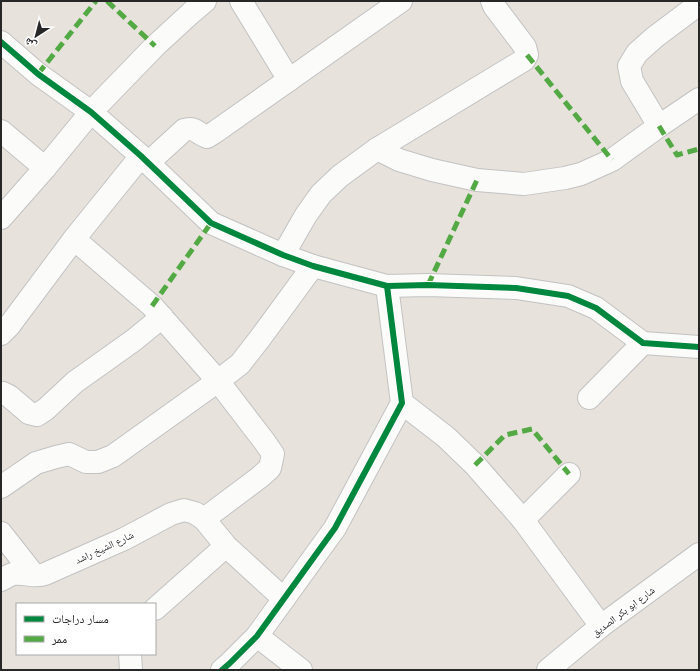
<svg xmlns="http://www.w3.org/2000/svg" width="700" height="671" font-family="Arial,'Noto Naskh Arabic',sans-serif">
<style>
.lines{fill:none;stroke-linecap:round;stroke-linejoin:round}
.minor-casing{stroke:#c3c2c3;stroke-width:24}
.minor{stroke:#fbfbfa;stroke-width:22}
.quiet{stroke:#53aa44;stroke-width:5;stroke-dasharray:10 5;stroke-linecap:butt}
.cycleway-casing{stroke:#fff;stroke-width:8}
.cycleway{stroke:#00873e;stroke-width:6}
.labels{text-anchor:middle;stroke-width:4;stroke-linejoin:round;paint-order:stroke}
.street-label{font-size:10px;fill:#272727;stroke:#fff}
</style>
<rect width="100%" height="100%" fill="#e7e2db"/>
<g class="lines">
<g class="minor-casing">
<g id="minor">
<polyline points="241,1 289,80"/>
<polyline points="1,42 38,74 91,112 141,156 211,223 283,255 313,266 387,286 428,285 516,288 568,296 596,308 643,343 699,347"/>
<polyline points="659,126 632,81 629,66 637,53 655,37 699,4"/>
<polyline points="1,131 45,168"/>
<polyline points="377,149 399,160 432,170 477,180 524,184 565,178 581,174 612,160 659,126 699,99"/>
<path d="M 148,163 L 184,130 C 196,126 197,134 207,137 L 215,132 L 401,1"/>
<polyline points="1,218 45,168 91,112 155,46 192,12 205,1"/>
<polyline points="74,239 152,306 218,381 264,441 273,454 270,468 260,477 204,519"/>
<polyline points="283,255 306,215 321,194 340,176 377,149 524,60 527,55 525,47 494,6 492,1"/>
<polyline points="1,334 9,326 74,239 141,156"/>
<polyline points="1,394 3,393 9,396 29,413 37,415 46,409 75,382 134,340 162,317"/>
<polyline points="589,398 643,343"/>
<polyline points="402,403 446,437 475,465 523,520 601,626"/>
<polyline points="1,487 36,463 56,457 69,454 86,462 98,462 113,456 218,381 240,364 261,337 313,266"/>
<polyline points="523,520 569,474"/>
<polyline points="1,533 34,575"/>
<path d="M 1,580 C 5,578 9,575 13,574 C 24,572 34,578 45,574 L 124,539 L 171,514 L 184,510 L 195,513 L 204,519 L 226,546 L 284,599"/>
<polyline points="155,609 226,546"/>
<polyline points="257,636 301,670"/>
<polyline points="130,654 131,670"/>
<polyline points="222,670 230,663 257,636 335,528 402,403 387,286"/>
<polyline points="548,670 601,626 699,554"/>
</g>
</g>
<use href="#minor" class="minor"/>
<g class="quiet">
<polyline points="107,1 155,46"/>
<polyline points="527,55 612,160"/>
<polyline points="38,74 96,1"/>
<polyline points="659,126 677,155 699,149"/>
<polyline points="428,285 477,180"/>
<polyline points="152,306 211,223"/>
<polyline points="475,465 505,435 532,429 569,474"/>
</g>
<g class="cycleway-casing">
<g id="cycleway">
<polyline points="1,42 38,74 91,112 141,156 211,223 283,255 313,266 387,286 428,285 516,288 568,296 596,308 643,343 699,347"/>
<polyline points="222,670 230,663 257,636 335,528 402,403 387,286"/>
</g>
</g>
<use href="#cycleway" class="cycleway"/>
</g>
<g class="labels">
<g class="street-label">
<text transform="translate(104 547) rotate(-25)" y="4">شارع الشيخ راشد</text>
<text transform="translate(623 611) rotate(-37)" y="4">شارع ابو بكر الصديق</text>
</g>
</g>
<rect width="700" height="671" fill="none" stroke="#272727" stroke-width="4"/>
<rect x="16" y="603" width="140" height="52" fill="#ffffff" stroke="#a9a9a9"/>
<rect x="24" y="616" width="20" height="6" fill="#00873e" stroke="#a9a9a9"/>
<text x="52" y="623" font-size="12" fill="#272727">مسار دراجات</text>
<rect x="24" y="636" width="20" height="6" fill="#53aa44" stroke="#a9a9a9"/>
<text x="52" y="643" font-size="12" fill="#272727">ممر</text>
<g transform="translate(36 36) rotate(216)" stroke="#ffffff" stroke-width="3" paint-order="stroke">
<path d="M0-3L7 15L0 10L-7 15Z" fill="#272727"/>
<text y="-6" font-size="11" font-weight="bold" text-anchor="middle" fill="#272727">ش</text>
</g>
</svg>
